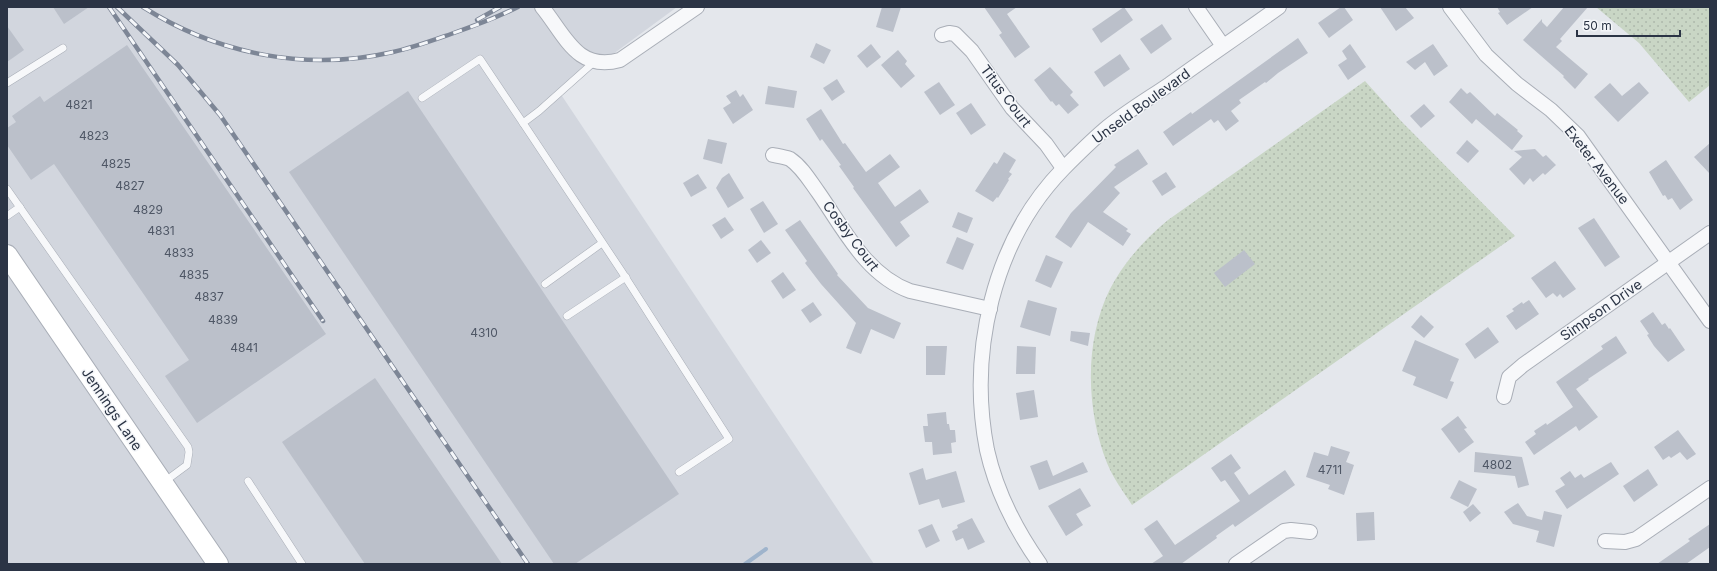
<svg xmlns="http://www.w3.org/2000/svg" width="1717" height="571" font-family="Inter,sans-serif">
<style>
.built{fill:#d2d6de}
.grass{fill:url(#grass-dots)}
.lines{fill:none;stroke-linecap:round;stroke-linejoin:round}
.stream{stroke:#9fb4cc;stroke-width:4}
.building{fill:#bbc0ca}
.lane-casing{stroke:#a9aeb7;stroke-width:8}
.street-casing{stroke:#a9aeb7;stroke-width:16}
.secondary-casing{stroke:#a9aeb7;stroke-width:22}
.lane{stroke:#f7f8fa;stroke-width:7}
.street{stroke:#f7f8fa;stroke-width:14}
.secondary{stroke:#fff;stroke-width:20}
.rail-casing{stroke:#7d8696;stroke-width:4.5}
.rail{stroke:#f4f6f9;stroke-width:3;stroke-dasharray:9;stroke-linecap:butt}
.labels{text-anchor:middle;stroke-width:3;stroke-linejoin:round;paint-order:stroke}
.number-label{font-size:12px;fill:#4f5766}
.street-label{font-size:14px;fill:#2b3445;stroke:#f4f6f9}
</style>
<defs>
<pattern id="grass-dots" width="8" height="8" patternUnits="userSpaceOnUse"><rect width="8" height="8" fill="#c9d6c5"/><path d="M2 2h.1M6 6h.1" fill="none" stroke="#adb8ab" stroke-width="1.8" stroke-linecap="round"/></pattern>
</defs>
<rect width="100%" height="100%" fill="#e4e7ec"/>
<polygon class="built" points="7,7 677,7 560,93 874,564 7,564"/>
<g class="grass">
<polygon points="1596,7 1710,7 1710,85 1689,102 1639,43"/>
<path d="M 1365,81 L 1401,121 L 1515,236 L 1132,505 C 1123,491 1113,478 1107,463 C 1086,410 1084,341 1110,289 C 1124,262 1145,239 1168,220 Z"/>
</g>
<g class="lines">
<polyline class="stream" points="745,564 766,549"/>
</g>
<g class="building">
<polygon points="53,7 89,7 64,24"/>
<polygon points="882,7 901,7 893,32 876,27"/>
<polygon points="984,7 1017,7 1007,14 1030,47 1015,58 999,35 1002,33"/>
<polygon points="1124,7 1133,20 1101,43 1092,29"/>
<polygon points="1341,7 1344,7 1353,20 1329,38 1318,23"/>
<polygon points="1380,7 1405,7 1414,18 1396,31"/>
<polygon points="1497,7 1533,7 1507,25 1498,13 1500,12"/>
<polygon points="1564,7 1588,7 1560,39 1562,41 1556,47 1588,74 1575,89 1563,77 1564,76 1523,40 1542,19 1542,22 1547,27"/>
<polygon points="1162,24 1172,39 1151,54 1140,39"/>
<polygon points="7,26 24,50 7,62"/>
<polygon points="1298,38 1308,53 1278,73 1266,83 1265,82 1239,100 1241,103 1231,111 1239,121 1226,131 1218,120 1214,123 1211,119 1173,146 1163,132 1191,112 1192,114"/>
<polygon points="816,43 831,50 824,64 810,57"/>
<polygon points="871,44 881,57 867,68 857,56"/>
<polygon points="1350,44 1366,67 1348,80 1338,65 1347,59 1342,51"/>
<polygon points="1433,44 1448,66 1434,76 1425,62 1415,70 1406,62"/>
<polygon points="127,45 326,334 197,423 165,376 189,360 54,164 31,180 7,145 7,128 16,122 12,116 40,96 44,102"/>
<polygon points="898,50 907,61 905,64 915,76 901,88 881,65"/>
<polygon points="1120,54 1130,69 1104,87 1094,72"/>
<polygon points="1050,67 1073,92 1070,95 1079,105 1068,114 1059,104 1056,106 1052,101 1051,102 1034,80"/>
<polygon points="837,79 845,92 832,101 823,88"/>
<polygon points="939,82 955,105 940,115 924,92"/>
<polygon points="1639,82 1649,93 1618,122 1594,97 1610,83 1622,96"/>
<polygon points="768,86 797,91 794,108 765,104"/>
<polygon points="1461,88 1467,94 1470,92 1495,116 1497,113 1518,130 1517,131 1523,136 1512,150 1476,119 1472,124 1449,102"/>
<polygon points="736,90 740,97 743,94 753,110 733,124 723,108 731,103 726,96"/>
<polygon points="408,91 679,494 575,564 554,564 289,172"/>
<polygon points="971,103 986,125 971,135 956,113"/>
<polygon points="1424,104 1435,116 1421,128 1410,116"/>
<polygon points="821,109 843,144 845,143 866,172 890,154 900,167 878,183 895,207 920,189 929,202 900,222 910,236 896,247 853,188 854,187 839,166 841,165 822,139 820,141 806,119"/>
<polygon points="708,139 727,143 722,164 703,159"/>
<polygon points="1467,140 1479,151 1468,163 1456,153"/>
<polygon points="1710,143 1710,174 1694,157"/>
<polygon points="1138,149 1148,164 1114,187 1120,193 1103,212 1128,229 1126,231 1131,234 1123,246 1088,222 1071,248 1055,237 1071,213 1116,167 1114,165"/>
<polygon points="1535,149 1543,157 1546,155 1556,165 1545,175 1543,173 1533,182 1530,178 1524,185 1509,169 1522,157 1514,151"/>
<polygon points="1004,152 1016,160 1009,172 1012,174 1008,179 1009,180 998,198 997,197 993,202 975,191 994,162 997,164"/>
<polygon points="1666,160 1693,200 1680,210 1672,198 1668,200 1665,195 1663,196 1649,172"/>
<polygon points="1166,172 1176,187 1162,196 1152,181"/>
<polygon points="729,173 744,198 728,208 716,188 722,178"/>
<polygon points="698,174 707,188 691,197 683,183"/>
<polygon points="763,201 778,224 764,233 750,209"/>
<polygon points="958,212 973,218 967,233 952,227"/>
<polygon points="725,217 734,230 721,239 712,225"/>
<polygon points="1594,218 1620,257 1605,267 1578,228"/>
<polygon points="800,220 838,274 837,275 868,308 901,323 894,339 871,329 861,354 846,348 856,323 821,284 805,263 807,261 785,230"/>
<polygon points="957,237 974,244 963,270 946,263"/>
<polygon points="761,240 771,253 757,263 748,250"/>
<polygon points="1244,250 1255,264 1225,287 1214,273"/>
<polygon points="1046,255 1063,262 1051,288 1035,281"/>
<polygon points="1555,261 1576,289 1563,298 1560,294 1557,297 1553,293 1546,298 1531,278"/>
<polygon points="783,272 796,290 783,299 771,281"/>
<polygon points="1028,300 1057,308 1050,336 1020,327"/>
<polygon points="1529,300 1539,314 1516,330 1506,316 1514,311 1512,309 1522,302 1523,304"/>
<polygon points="813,302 822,315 810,323 801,310"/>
<polygon points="1653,312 1662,325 1665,323 1669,329 1670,328 1685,350 1668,362 1654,346 1647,335 1649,334 1640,321"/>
<polygon points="1421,315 1434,327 1424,338 1411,327"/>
<polygon points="1488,327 1499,342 1475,359 1465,344"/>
<polygon points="1071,331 1090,333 1088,346 1070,341"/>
<polygon points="1616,336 1627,353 1588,379 1589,380 1576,389 1598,417 1579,431 1576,426 1534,455 1525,442 1536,434 1534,431 1546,423 1547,425 1573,407 1556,382 1603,349 1601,346"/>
<polygon points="1415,340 1459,359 1450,381 1454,382 1447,399 1413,385 1416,377 1402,371"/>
<polygon points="926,346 947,346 945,375 926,375"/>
<polygon points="1017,346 1036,347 1035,374 1016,374"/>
<polygon points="375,378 502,564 365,564 282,442"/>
<polygon points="1034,390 1038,417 1020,420 1016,393"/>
<polygon points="946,412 947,424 949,424 950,430 955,430 956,442 951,443 952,453 933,455 932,442 925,442 923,426 928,426 927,414"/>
<polygon points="1458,416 1467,428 1464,429 1474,442 1459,453 1441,429"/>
<polygon points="1678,430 1696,454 1687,460 1680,452 1671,458 1669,456 1663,460 1654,447"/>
<polygon points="1331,446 1350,452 1346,462 1354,465 1344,495 1328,489 1330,485 1306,477 1314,452 1328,456"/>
<polygon points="1475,452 1522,457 1529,485 1518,488 1515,476 1474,472"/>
<polygon points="1231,454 1241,468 1234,473 1249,495 1285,470 1295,485 1235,527 1233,524 1216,536 1217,538 1181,564 1151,564 1163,556 1144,529 1157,520 1175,545 1240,501 1225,480 1221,482 1211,468"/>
<polygon points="1047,460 1053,476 1083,462 1088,472 1039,490 1030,466"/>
<polygon points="1611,462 1619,474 1567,509 1555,491 1565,485 1560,478 1570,471 1575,478 1581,474 1584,478"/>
<polygon points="923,468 926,480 956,471 965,502 942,508 939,499 919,505 909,473"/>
<polygon points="1648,469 1658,485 1634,502 1623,486"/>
<polygon points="1459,480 1477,489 1468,507 1450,498"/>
<polygon points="1080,488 1091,506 1076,514 1083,525 1066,536 1048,506"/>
<polygon points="1518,503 1527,516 1542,520 1544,511 1562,515 1554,547 1536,542 1539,531 1513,524 1504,512"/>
<polygon points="1473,504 1481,513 1470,522 1463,512"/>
<polygon points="1374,512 1375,540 1357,541 1356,513"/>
<polygon points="972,518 985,542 968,550 963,538 956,541 952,531 958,528 957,525"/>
<polygon points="932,524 940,541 926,548 918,530"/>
<polygon points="1710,524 1710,547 1686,564 1657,564 1690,541 1688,539"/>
</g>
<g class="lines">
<g class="lane-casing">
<g id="lane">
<polyline points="594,62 539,111 523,123 622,272 729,439 679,472"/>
<polyline points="7,83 63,48"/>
<polyline points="422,98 480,59 523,123"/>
<polyline points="7,189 188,447 189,452 187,465 164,482"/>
<polyline points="7,216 20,207"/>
<polyline points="545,284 602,243"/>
<polyline points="567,316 626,277"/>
<polyline points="248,481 302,564"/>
</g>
</g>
<g class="street-casing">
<g id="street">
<path d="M 542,7 C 565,35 577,72 620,60 L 697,7"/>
<polyline points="1196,7 1223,46"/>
<polyline points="1450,7 1486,55 1517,84 1551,110 1578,136 1710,321"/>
<polyline points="942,35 949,33 955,34 972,51 1012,108 1046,144 1063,168"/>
<path d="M 773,155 C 778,156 785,157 790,159 C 802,167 810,181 818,192 C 844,229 866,275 910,291 L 990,309"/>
<polyline points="1504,397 1509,377 1523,365 1710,233"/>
<polyline points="1605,541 1625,542 1636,539 1710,488"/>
<path d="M 1040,564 C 1016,530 996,490 987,450 C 968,353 993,241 1063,169 C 1076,156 1090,142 1104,130 C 1124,113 1148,99 1170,84 C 1206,58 1243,33 1279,7"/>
<polyline points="1236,564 1284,531 1291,530 1310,532"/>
</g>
</g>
<g class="secondary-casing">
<polyline id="secondary" points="7,255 218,564"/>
</g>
<use href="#lane" class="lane"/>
<use href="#street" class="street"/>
<use href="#secondary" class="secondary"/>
<g class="rail-casing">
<g id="rail">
<polyline points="109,7 323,321"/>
<polyline points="117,7 178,65 220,115 528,564"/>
<path d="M 143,7 C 217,54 306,72 393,52 C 412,48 431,41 451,34 C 474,26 496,18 518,7"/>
<polyline points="477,20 500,7"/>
</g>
</g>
<use href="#rail" class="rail"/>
</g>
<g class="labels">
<g class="number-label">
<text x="79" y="109">4821</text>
<text x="94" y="140">4823</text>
<text x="116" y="168">4825</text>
<text x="130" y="190">4827</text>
<text x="148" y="214">4829</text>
<text x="161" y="235">4831</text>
<text x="179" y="257">4833</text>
<text x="194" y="279">4835</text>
<text x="209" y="301">4837</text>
<text x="223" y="324">4839</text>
<text x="484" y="337">4310</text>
<text x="244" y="352">4841</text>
<text x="1497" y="469">4802</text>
<text x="1330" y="474">4711</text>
</g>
<g class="street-label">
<text transform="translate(1006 96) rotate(53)" y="5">Titus Court</text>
<text transform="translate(1141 106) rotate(-36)" y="5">Unseld Boulevard</text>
<text transform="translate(1597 165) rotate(52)" y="5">Exeter Avenue</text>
<text transform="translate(851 236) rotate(53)" y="5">Cosby Court</text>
<text transform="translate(1601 310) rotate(-35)" y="5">Simpson Drive</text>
<text transform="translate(112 409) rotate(56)" y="5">Jennings Lane</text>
</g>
</g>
<rect width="1717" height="571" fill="none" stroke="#2b3445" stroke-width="16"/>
<path d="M1577 30v6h103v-6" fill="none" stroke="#2b3445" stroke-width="2"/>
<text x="1583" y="30" font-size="12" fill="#2b3445" stroke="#f4f6f9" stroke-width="3" paint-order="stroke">50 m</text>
</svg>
